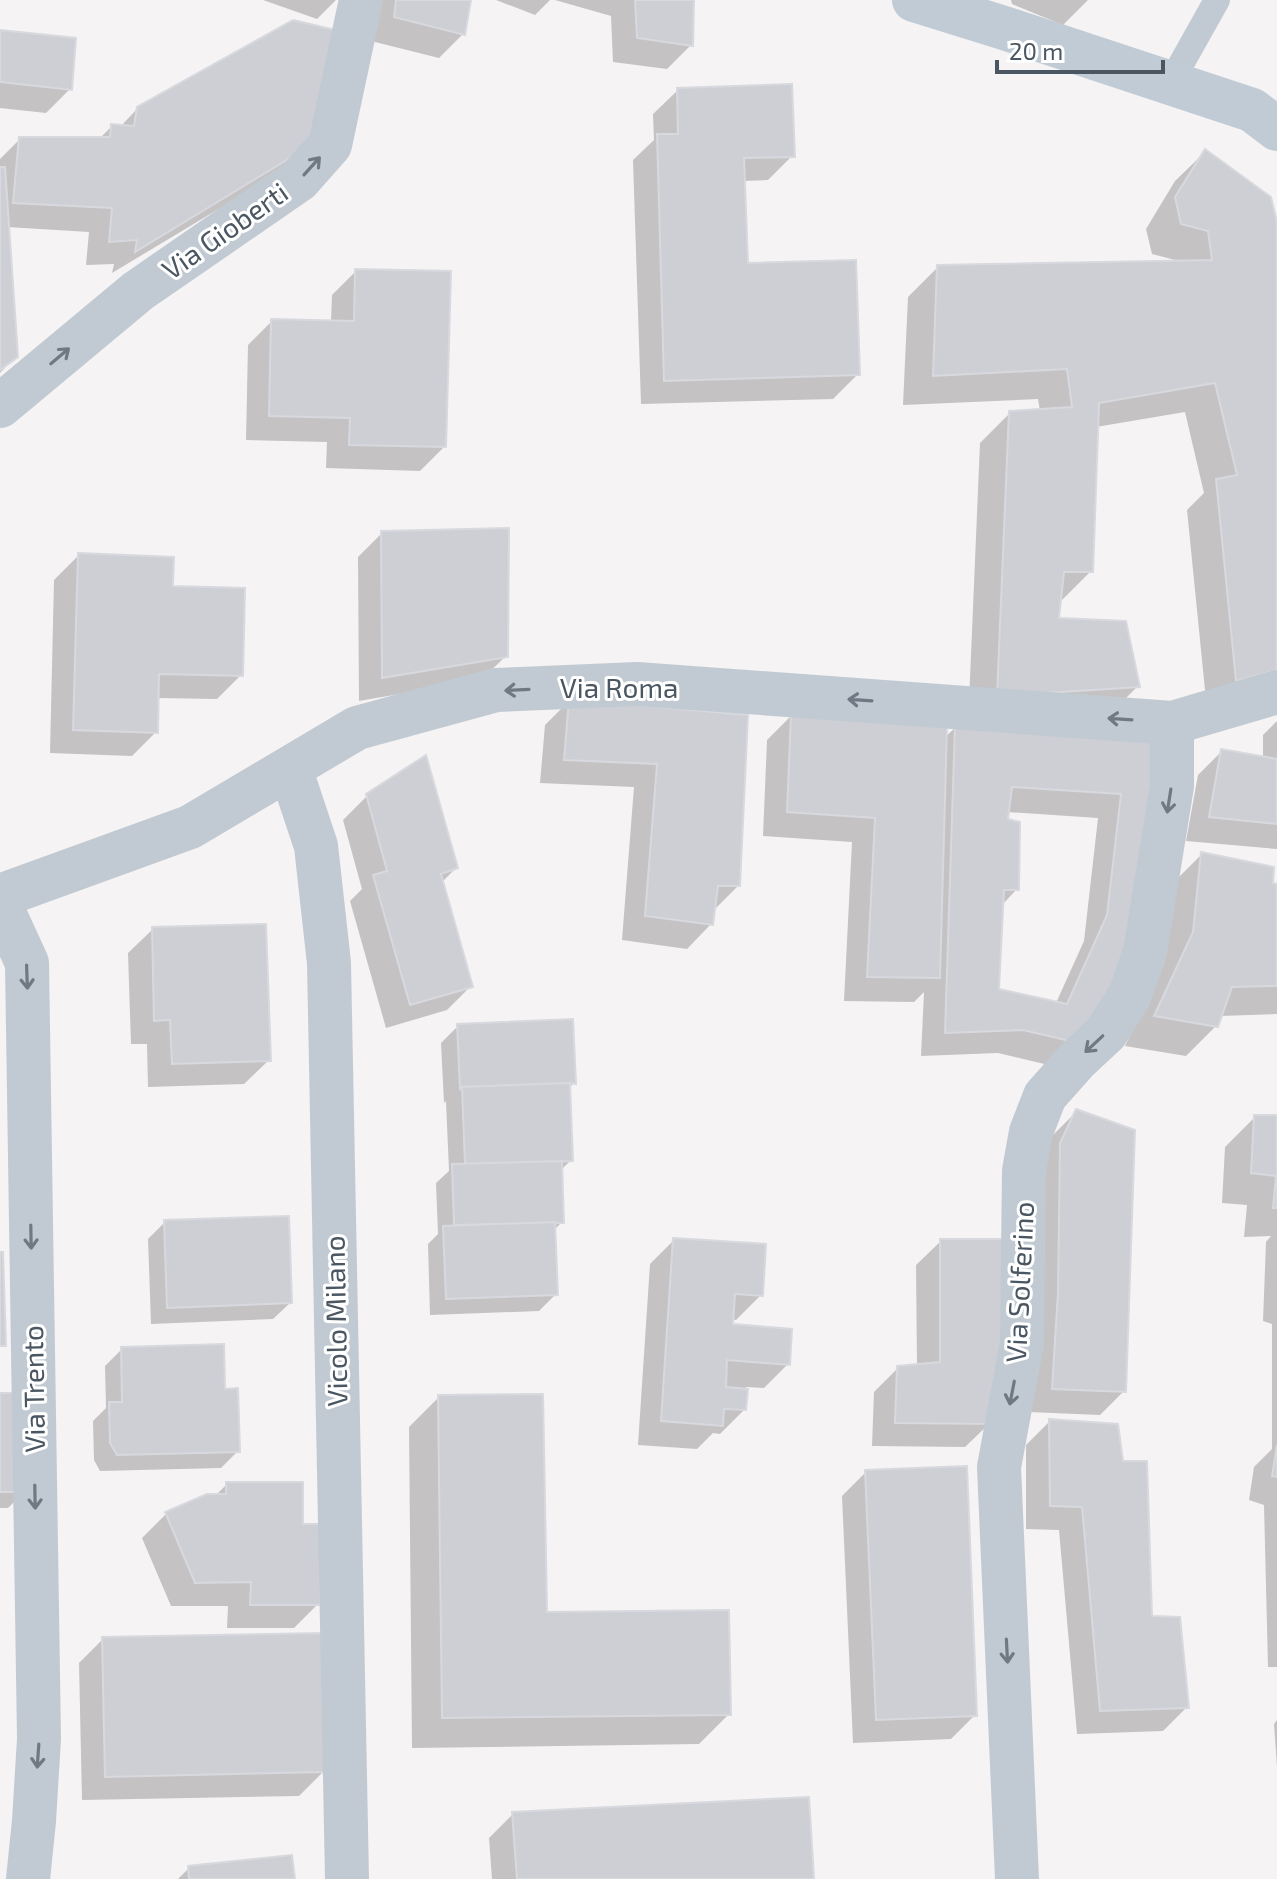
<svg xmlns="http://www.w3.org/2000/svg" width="1277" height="1879" font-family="'Exo 2',sans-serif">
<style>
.shadow{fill:#0003;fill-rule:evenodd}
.building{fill:#cdcfd5;stroke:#d7d9de;stroke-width:2;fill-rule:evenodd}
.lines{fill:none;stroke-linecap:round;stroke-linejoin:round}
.lane{stroke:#c1cad2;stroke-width:26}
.street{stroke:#c1cad2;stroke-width:44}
.secondary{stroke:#c1cbd6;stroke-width:44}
.oneway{stroke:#6e7983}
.labels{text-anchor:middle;stroke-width:6;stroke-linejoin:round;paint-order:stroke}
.street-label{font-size:28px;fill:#4a5661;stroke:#fff}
</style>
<rect width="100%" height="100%" fill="#f5f3f3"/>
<g class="shadow">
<polygon points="263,0 336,0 317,19"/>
<polygon points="377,0 469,0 463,34 439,58 371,41"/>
<polygon points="496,0 550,0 535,15"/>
<polygon points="555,0 692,0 691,45 667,69 613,62 611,16"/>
<polygon points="1011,0 1088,0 1063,25 1012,4"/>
<polygon points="0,32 70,89 46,113 0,108"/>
<polygon points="678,90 792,156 768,180 743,181 746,265 858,374 833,399 641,404 633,160 654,140 653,114"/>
<polygon points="138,108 297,162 112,273 114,264 86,265 89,232 7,227 16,356 0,373 0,159 20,139 99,139 112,126 120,127"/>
<polygon points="1205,152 1277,231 1277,690 1207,710 1187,510 1204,493 1185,412 1096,427 1091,571 1061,601 1059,601 1056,620 1138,686 1108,716 968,725 980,443 1010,413 1040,411 1038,399 903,405 908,297 938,267 1179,261 1152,254 1146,229 1175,181"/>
<polygon points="356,271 444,447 420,471 326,468 327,442 246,440 248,345 272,321 331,322 332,295"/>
<polygon points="382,533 506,656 481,680 359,701 358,557"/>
<polygon points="79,555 171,588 241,675 217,699 157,698 156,732 132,756 50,753 54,580"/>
<polygon points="569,701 745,717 738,886 714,910 711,924 687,949 622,940 634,787 540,783 545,725"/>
<path d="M 791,716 L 944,738 L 956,727 L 1161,798 L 1057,1067 L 998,1053 L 921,1056 L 924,992 L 914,1002 L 844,1001 L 852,842 L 763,836 L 767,740 ZM 1007,812 L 1098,818 L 1084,941 L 1056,1003 L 997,990 L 1002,905 L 1017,889 Z"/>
<polygon points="1277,721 1277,849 1186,841 1198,775 1222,751 1263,758 1263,735"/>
<polygon points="367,796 456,868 442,882 471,986 447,1010 386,1028 350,901 362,889 343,820"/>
<polygon points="1201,855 1277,886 1277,1014 1220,1016 1216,1026 1186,1056 1125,1046 1164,964 1171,885"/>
<polygon points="153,929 269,1060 244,1084 148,1087 147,1044 131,1044 128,953"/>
<polygon points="458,1026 574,1083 568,1089 571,1160 560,1171 562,1222 553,1231 555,1295 539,1311 430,1315 428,1244 438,1234 436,1183 449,1171 446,1101 444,1103 441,1043"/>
<polygon points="1076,1112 1124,1391 1100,1415 1029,1412 1037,1169 1052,1136"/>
<polygon points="1255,1117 1277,1117 1277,1667 1268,1667 1264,1505 1249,1500 1254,1467 1272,1449 1272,1324 1263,1321 1266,1242 1271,1236 1244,1237 1247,1205 1222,1203 1225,1147"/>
<polygon points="165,1222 290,1303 273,1319 151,1324 148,1239"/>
<polygon points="674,1240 761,1295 736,1320 731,1319 731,1326 788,1364 764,1388 746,1387 744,1410 720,1434 713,1433 697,1449 638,1445 650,1264"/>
<polygon points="941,1241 990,1423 965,1447 872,1446 874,1392 898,1368 917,1366 916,1265"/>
<polygon points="122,1349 223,1391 238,1451 221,1468 100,1471 94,1460 93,1421 106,1408 105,1366"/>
<polygon points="0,1395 25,1491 8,1508 0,1508"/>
<polygon points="439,1397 545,1614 729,1714 699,1744 412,1748 409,1427"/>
<polygon points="1050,1421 1150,1618 1187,1707 1163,1731 1077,1734 1059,1530 1026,1529 1026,1445"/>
<polygon points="866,1472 975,1715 951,1739 853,1743 842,1496"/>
<polygon points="227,1484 301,1526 318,1604 294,1628 227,1628 228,1606 171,1606 142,1538 166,1514 215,1496"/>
<polygon points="103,1639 323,1772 299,1796 82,1800 79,1663"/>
<polygon points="1277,1720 1277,1767 1274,1724"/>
<polygon points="513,1814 812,1879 492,1879 489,1838"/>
<polygon points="189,1868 293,1879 178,1879"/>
</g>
<g class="building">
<polygon points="396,0 471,0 465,35 394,17"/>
<polygon points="635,0 694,0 693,46 637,38"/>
<polygon points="293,20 344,32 323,138 135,252 137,240 109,242 112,208 13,203 19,137 110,137 111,124 134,126 137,107"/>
<polygon points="0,30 76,38 72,90 0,82"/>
<polygon points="792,84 795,157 744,158 748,263 856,260 860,375 664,381 657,134 678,134 677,88"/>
<polygon points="1205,149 1271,197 1277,222 1277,670 1236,681 1216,479 1237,475 1215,383 1099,403 1093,572 1064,572 1059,618 1126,621 1140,687 997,696 1009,411 1072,407 1067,369 933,376 937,265 1212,260 1208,231 1181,224 1175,197"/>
<polygon points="0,167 5,167 18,357 0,370"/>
<polygon points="355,269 451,271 446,447 349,445 350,418 269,416 271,319 354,321"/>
<polygon points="509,528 508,657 382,678 381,531"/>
<polygon points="78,553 174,557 173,586 245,588 243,676 159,674 158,733 73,730"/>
<polygon points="569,699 748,715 740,886 718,886 713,925 645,916 657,764 564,760"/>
<polygon points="791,714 947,726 940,978 867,977 875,818 787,812"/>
<path d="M 955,725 L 1163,741 L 1138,942 L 1083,1044 L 1023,1030 L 945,1033 ZM 1012,787 L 1121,794 L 1107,915 L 1067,1004 L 999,989 L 1004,890 L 1019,890 L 1020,822 L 1008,819 Z"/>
<polygon points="1221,749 1277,759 1277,824 1209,817"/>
<polygon points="426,755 458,868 441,874 473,987 410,1005 373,875 387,871 366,794"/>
<polygon points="1201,852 1274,867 1273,883 1277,884 1277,986 1232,987 1218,1027 1154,1016 1193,932"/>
<polygon points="266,924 271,1061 172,1064 170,1020 154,1021 152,927"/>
<polygon points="573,1019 576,1084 570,1083 462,1087 460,1089 457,1024"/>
<polygon points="570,1083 573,1161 465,1165 462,1087"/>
<polygon points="1076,1109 1135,1130 1126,1392 1052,1389 1058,1292 1060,1143"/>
<polygon points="1254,1115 1277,1115 1277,1208 1273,1208 1276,1176 1251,1173"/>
<polygon points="562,1161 564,1223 454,1225 452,1164"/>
<polygon points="289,1216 292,1303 167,1308 164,1220"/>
<polygon points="555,1222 558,1295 446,1299 443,1226"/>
<polygon points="673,1238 766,1244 763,1296 735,1294 733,1324 792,1329 790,1365 727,1360 726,1387 748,1389 746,1410 724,1409 723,1426 661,1421"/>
<polygon points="940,1239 1009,1239 1008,1348 991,1424 895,1423 897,1366 940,1362"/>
<polygon points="0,1252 3,1252 6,1346 0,1346"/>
<polygon points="224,1344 225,1389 238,1388 240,1452 117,1455 110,1443 109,1402 122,1402 121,1347"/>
<polygon points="0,1393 26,1393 27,1492 0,1492"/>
<polygon points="543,1394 547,1612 729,1610 731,1715 442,1718 438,1395"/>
<polygon points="1049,1419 1118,1424 1123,1461 1147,1461 1152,1616 1180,1617 1189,1708 1100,1711 1082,1507 1050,1506"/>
<polygon points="1277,1445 1277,1477 1272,1476"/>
<polygon points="967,1466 977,1716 876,1720 865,1470"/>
<polygon points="226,1482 303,1482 303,1524 320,1524 320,1605 250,1605 251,1582 195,1583 165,1512 207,1494 226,1494"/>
<polygon points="322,1633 325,1772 105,1777 102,1637"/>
<polygon points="809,1797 814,1879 517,1879 512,1812"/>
<polygon points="292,1855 295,1879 189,1879 188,1866"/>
</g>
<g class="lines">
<polyline class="lane" points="1171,82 1217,0"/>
<g class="street">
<polyline points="0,406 138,291 299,180 330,145 361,0"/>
<polyline points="290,768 316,846 329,963 347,1879"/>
<polyline points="0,896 190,827 357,728 496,690 637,684 1172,723 1277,692"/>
<polyline points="0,904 27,963 39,1739 34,1821 28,1879"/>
<polyline points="1017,1879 999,1467 1022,1343 1024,1171 1031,1132 1045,1096 1077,1060 1106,1033 1130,995 1145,952 1172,786 1172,723"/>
</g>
<polyline class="secondary" points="914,0 1004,28 1252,110 1277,129"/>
</g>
<defs><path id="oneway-shaft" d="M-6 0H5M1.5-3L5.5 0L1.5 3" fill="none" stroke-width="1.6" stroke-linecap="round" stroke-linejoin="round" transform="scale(2)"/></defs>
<g class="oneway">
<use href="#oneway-shaft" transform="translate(312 166) rotate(-48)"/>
<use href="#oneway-shaft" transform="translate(60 356) rotate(-40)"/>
<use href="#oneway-shaft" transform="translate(517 690) rotate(177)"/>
<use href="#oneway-shaft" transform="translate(860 700) rotate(-176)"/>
<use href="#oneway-shaft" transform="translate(1120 719) rotate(-176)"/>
<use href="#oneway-shaft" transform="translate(1169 801) rotate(99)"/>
<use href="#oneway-shaft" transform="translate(27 977) rotate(88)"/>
<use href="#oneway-shaft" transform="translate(1094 1044) rotate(137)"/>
<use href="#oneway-shaft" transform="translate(31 1237) rotate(89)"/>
<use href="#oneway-shaft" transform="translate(1012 1393) rotate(101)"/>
<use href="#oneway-shaft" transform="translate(35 1497) rotate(89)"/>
<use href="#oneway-shaft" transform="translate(1007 1651) rotate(87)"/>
<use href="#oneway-shaft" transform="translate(38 1756) rotate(94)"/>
</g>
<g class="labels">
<g class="street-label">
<text transform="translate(225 231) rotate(-35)" y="10">Via Gioberti</text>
<text x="619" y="698">Via Roma</text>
<text transform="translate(1020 1282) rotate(-87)" y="10">Via Solferino</text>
<text transform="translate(336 1321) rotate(-91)" y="10">Vicolo Milano</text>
<text transform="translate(34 1389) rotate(-91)" y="10">Via Trento</text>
</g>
</g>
<path d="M997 60v12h166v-12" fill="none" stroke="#4a5661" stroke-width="4"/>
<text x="1009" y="60" font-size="24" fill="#4a5661" stroke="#ffffff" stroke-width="6" paint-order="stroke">20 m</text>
</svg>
